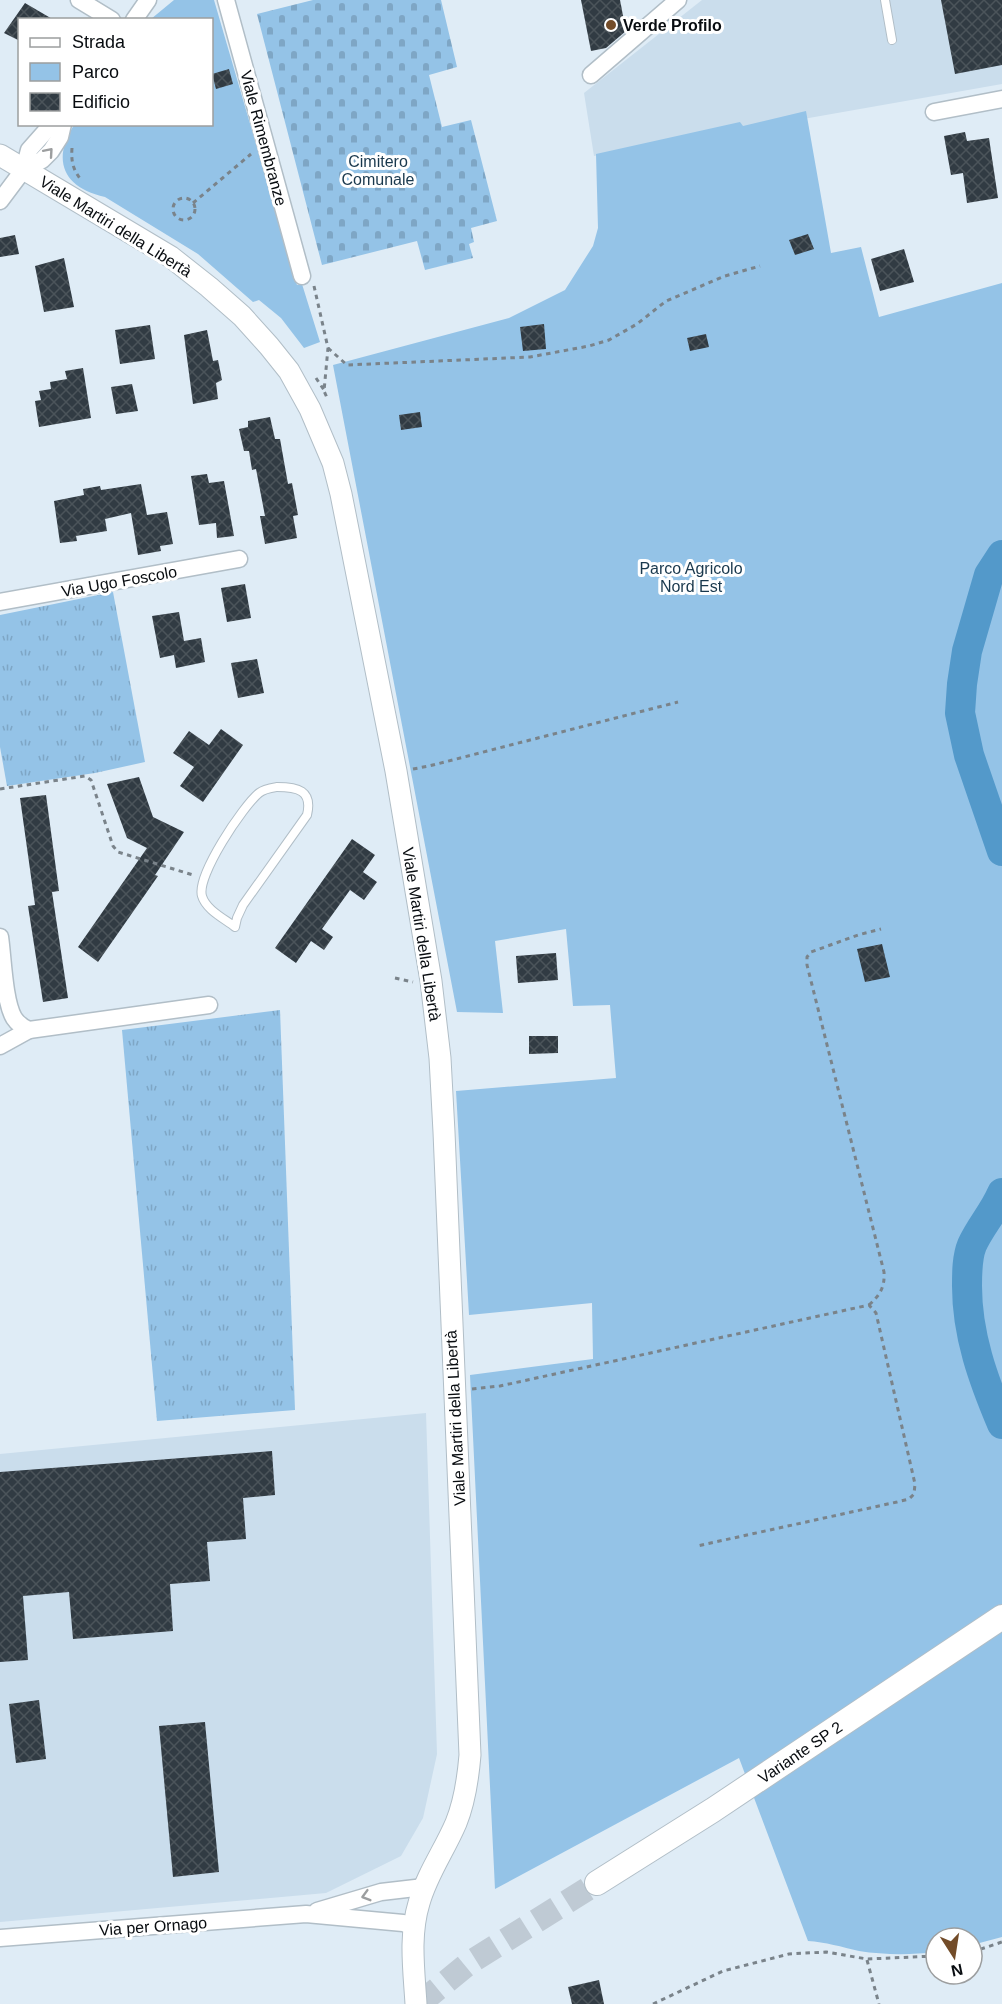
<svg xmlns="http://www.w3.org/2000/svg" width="1002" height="2004" font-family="Helvetica,sans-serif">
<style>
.built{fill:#caddec}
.grass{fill:url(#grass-tufts)}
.cemetery{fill:url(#cemetery-stones)}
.green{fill:#94c3e7}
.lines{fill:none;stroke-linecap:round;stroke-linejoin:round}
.river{stroke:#5399ca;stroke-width:30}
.building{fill:url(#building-cross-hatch)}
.secondary-tunnel{stroke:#bfcad4;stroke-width:24;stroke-dasharray:24 12;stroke-linecap:butt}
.service-casing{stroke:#b1bec7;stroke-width:10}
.minor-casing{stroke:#b1bec7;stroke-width:19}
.tertiary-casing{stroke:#b1bec7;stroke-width:23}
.secondary-casing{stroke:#b1bec7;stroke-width:26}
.path{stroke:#7a838a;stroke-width:3;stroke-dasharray:4.5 4.5;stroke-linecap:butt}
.service{stroke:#fff;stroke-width:8}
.minor{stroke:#fff;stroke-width:16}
.tertiary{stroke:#fff;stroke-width:21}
.secondary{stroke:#fff;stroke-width:24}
.oneway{stroke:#9c9e9f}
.poi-dot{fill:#734c29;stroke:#fff;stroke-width:2}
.labels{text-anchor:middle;stroke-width:6;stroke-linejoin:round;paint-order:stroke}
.poi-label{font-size:16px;font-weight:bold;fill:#080c10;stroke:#fff;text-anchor:start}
.street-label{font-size:16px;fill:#080c10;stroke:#fff}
.park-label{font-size:16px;fill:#19384d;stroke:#fff}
</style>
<defs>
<pattern id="grass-tufts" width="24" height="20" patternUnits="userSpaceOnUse" patternTransform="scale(1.5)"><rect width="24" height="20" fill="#94c3e7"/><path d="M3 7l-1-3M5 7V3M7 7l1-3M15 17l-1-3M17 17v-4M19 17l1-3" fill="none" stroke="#7ea6c5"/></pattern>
<pattern id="cemetery-stones" width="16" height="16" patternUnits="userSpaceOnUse" patternTransform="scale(1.5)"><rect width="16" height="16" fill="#94c3e7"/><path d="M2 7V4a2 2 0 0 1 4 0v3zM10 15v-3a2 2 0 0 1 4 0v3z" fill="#7ea6c5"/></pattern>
<pattern id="building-cross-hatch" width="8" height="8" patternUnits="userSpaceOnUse" patternTransform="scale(1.5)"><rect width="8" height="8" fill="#313b43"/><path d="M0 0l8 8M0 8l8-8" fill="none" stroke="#4b545a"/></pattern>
</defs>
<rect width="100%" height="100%" fill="#dfecf6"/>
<g class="built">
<polygon points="702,0 1002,0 1002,84 594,156 584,93"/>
<polygon points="426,1413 437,1754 423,1818 401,1856 326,1893 0,1922 0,1454"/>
</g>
<g class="grass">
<polygon points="113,592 145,762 95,773 7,786 0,747 0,615"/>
<polygon points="280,1010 295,1410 157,1421 122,1030"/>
</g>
<polygon class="cemetery" points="313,0 441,0 457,67 429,75 442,127 471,120 497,221 471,228 474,242 469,244 473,258 425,270 417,241 322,265 257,14"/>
<g class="green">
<path d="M 174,0 L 214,0 L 297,285 L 302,284 L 320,342 L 304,348 L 281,318 L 259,300 L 253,302 L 198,254 L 105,197 C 64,188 51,161 74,125 L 212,124 L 212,20 L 151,19 Z"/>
<path d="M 806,111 L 831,253 L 861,247 L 879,317 L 1002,283 L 1002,1937 L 972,1945 L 972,1938 L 936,1938 L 936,1952 C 911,1955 884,1955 859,1951 C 842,1947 825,1942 808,1941 L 739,1758 L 495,1889 L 470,1375 L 593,1359 L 592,1303 L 469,1315 L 456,1091 L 616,1078 L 610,1005 L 573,1006 L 566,929 L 495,941 L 503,1013 L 457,1012 L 333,365 L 509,318 L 565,290 L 593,246 L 598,228 L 596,154 L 740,122 L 743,126 Z"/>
</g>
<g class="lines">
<g class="river">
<polyline points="1002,555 989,575 967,651 962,684 960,713 969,755 1002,851"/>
<path d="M 1002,1193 C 994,1212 980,1227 972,1245 C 967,1257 967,1273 967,1286 C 967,1335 983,1379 1002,1424"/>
</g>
</g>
<g class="building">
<polygon points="581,0 620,0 626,31 606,48 591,51"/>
<polygon points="941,0 1002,0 1002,65 955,74"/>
<polygon points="25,3 54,20 20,20 20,41 4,33"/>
<polygon points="229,69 233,84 216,89 212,74"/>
<polygon points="965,132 967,141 989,138 998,198 967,203 963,173 951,175 944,136"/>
<polygon points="808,234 814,249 795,255 789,240"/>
<polygon points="15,235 19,254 0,257 0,238"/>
<polygon points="904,249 914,282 880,291 871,259"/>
<polygon points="64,258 74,307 44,312 35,266"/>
<polygon points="544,324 546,349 523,351 520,327"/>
<polygon points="150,325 155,359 120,364 115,330"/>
<polygon points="207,330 213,361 218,360 222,380 216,383 218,399 193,404 184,335"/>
<polygon points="706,334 709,347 690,351 687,338"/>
<polygon points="83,368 91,418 39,427 35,401 41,400 39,391 51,389 50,382 67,379 65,371"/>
<polygon points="132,384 138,411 116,414 111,387"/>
<polygon points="420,412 422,427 401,430 399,415"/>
<polygon points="270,417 275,439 280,439 288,484 292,483 298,515 293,516 297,538 265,544 260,516 265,516 256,469 252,470 249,451 244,451 239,429 248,427 248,421"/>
<polygon points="207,474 209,483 224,481 234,536 217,538 216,523 199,525 191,476"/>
<polygon points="141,484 147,515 167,512 173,544 160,546 161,551 138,555 131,513 105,519 107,531 76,536 77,541 60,543 54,501 84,495 83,489 100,486 101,490"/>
<polygon points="245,584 251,618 227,622 221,588"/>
<polygon points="179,612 184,641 201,638 205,662 176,668 174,655 160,658 152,616"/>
<polygon points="257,659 264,693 238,698 231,663"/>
<polygon points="221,729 243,745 203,802 180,786 194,767 173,753 189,731 209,745"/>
<polygon points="139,777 153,817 184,832 155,875 158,876 98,962 78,947 147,848 127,838 107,784"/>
<polygon points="46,795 59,891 52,892 68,998 43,1002 28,906 35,905 20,798"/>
<polygon points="352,839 375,855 363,872 377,882 364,900 350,890 322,929 333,937 324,950 311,941 296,963 275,948"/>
<polygon points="882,944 890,977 865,982 857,949"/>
<polygon points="556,953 558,980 518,983 516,956"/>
<polygon points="529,1036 558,1036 558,1053 529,1054"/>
<polygon points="272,1451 275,1495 243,1498 246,1539 207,1542 210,1581 170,1584 173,1631 73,1639 69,1592 23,1596 28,1660 0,1662 0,1472"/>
<polygon points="39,1700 46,1759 16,1763 9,1704"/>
<polygon points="205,1722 219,1872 173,1877 159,1726"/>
<polygon points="599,1980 604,2004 572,2004 568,1987"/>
</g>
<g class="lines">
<polyline class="secondary-tunnel" points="419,2004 469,1963 597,1883"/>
<g class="service-casing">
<g id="service">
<polyline points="885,0 892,40"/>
<path d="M 277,787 C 297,787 313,790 307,815 L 243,905 L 237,918 L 235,927 C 225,919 206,910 202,896 C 196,876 243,806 259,793 C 264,789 271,788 277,787 Z"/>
</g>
</g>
<g class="minor-casing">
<g id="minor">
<polyline points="79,0 112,20"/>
<polyline points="226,0 302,276"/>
<polyline points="134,20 148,0"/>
<polyline points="591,75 678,0"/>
<polyline points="934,112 1002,99"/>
<polyline points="24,169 29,150 52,124"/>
<polyline points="0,201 24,169 42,160 51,151 60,137 63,124"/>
<polyline points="0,602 239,559"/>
<path d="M 0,937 C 3,957 4,1001 14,1018 C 18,1024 22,1027 29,1030 L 209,1005"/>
<polyline points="0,1046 29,1030"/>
<polyline points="317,1911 381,1892 424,1887"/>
<polyline points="0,1938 306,1914 403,1923 413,1926"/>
</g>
</g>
<g class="tertiary-casing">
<path id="tertiary" d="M 0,155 L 171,257 L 209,287 L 242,316 L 269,346 L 289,371 L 310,409 L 333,463 L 341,494 L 396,771 L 431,981 L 440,1058 L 444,1132 L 470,1755 C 468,1779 465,1801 456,1823 C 444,1851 427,1874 419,1903 C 409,1936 414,1970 416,2004"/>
</g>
<g class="secondary-casing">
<polyline id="secondary" points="597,1883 713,1810 1002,1617"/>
</g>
<g class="path">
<path d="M 72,148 C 71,162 73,170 82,181"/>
<circle cx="184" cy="209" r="11"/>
<polyline points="193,203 251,154"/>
<polyline points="314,286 328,348 324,391 328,400"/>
<polyline points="328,348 347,365 530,357 589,346 609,340 637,324 666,301 725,276 760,266"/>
<polyline points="316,378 324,390"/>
<polyline points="413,769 429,766 678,702"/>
<polyline points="0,789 85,776 91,780 113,846 118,852 193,875"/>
<polyline points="395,978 413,982"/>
<path d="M 869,1305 C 880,1295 885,1287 884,1272 L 807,965 L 807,957 L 811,952 L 858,935 L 881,929"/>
<polyline points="472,1389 500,1386 869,1305 876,1313 915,1484 914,1494 909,1499 897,1502 697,1546"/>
<polyline points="972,1952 1002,1942"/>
<polyline points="867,1960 879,2004"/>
<polyline points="653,2004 723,1971 789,1954 826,1952 867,1959 936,1956"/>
</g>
<use href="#service" class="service"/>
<use href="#minor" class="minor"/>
<use href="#tertiary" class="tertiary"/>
<use href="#secondary" class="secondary"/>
</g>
<defs><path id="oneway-chevron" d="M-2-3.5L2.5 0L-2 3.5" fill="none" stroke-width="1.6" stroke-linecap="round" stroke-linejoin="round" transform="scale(1.5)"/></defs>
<g class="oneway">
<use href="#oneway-chevron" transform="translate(49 152) rotate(-49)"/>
<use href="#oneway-chevron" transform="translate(366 1896) rotate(164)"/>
</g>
<circle class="poi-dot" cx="611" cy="25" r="6"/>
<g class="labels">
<g class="poi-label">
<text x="623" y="31">Verde Profilo</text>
</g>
<g class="street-label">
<text transform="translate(264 138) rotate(75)" y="6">Viale Rimembranze</text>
<text transform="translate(116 226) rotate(32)" y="6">Viale Martiri della Libertà</text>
<text transform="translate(119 581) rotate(-10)" y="6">Via Ugo Foscolo</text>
<text transform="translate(422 934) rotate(81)" y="6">Viale Martiri della Libertà</text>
<text transform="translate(455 1418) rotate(-93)" y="6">Viale Martiri della Libertà</text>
<text transform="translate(800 1752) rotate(-34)" y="6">Variante SP 2</text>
<text transform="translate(153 1926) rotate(-4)" y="6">Via per Ornago</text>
</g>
<g class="park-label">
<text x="378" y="167">Cimitero<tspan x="378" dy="18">Comunale</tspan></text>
<text x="691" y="574">Parco Agricolo<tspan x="691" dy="18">Nord Est</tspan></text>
</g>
</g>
<rect x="18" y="18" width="195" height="108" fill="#ffffff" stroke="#9c9e9f" stroke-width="1.5"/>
<rect x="30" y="38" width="30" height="9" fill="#ffffff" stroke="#9c9e9f" stroke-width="1.5"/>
<text x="72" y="48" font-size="18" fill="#080c10">Strada</text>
<rect x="30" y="63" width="30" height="18" fill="#94c3e7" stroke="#9c9e9f" stroke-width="1.5"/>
<text x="72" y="78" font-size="18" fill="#080c10">Parco</text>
<rect x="30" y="93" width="30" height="18" fill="url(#building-cross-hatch)" stroke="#9c9e9f" stroke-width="1.5"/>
<text x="72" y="108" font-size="18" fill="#080c10">Edificio</text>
<g transform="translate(954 1956) rotate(168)"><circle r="28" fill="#ffffff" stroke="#9c9e9f" stroke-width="1.5"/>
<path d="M0-4.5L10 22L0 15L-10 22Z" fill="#734c29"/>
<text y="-9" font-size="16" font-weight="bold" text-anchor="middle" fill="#080c10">N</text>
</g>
</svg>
